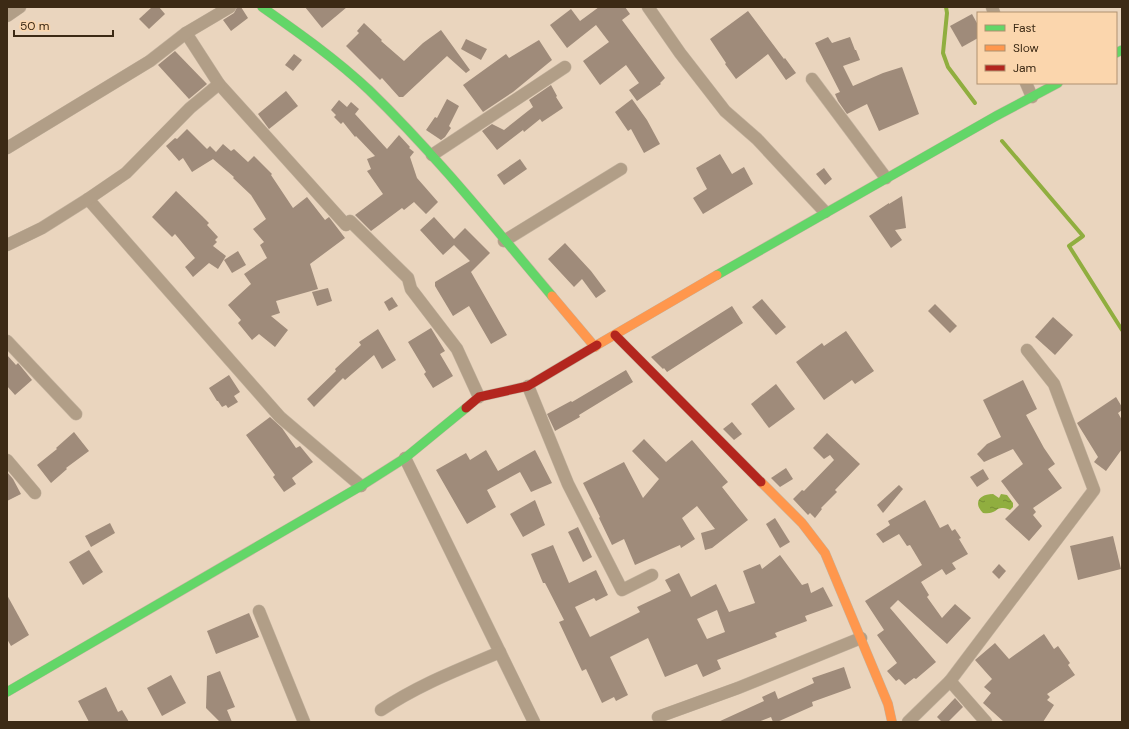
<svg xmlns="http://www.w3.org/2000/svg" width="1129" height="729" font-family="'DM Sans',sans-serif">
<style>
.water{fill:url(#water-ripples)}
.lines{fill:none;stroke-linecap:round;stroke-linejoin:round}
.stream{stroke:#90ae3f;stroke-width:4}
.building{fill:#9f8b7a;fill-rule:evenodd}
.street-casing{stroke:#c4b39f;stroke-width:13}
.fast-casing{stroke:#c4b39f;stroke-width:10}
.slow-casing{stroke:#c4b39f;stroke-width:10}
.jam-casing{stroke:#c4b39f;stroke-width:10}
.street{stroke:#b19e87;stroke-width:12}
.fast{stroke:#63d668;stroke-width:9}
.slow{stroke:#ff974d;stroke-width:9}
.jam{stroke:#b3261e;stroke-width:9}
</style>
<defs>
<pattern id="water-ripples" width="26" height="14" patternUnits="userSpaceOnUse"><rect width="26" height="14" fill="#90ae3f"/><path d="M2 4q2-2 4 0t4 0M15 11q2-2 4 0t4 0" fill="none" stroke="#778e34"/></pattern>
</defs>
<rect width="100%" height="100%" fill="#ead5be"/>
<path class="water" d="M 993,494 L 999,498 L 1001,494 L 1007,495 L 1013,503 L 1013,507 L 1010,510 C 1008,509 1006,508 1003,508 C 996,507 996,515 983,513 C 973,503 979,494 993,494 Z"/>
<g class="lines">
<g class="stream">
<polyline points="946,7 947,13 943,53 948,67 975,103"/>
<polyline points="1002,141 1083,236 1069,246 1122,330"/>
</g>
</g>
<g class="building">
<polygon points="152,7 159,7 165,14 149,29 139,19"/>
<polygon points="237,7 241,7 248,18 231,31 223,20 234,13"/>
<polygon points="305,7 347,7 322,28"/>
<polygon points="599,7 625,7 630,14 622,20 665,78 660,83 661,84 637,101 629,90 639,83 626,65 600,85 583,61 609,42 596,25 567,48 550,25 571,9 580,21"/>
<polygon points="748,11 784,59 785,58 796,73 786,80 768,54 736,79 725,64 726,63 710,39"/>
<polygon points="972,14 978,25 978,38 962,47 950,26"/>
<polygon points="364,23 382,40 381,41 404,61 423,43 441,30 470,70 466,73 447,56 403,97 399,97 382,78 380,80 346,46 359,33 357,31"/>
<polygon points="828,37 832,43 850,37 855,50 856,50 860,60 843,66 853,86 883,73 902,67 919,114 879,131 867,104 847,114 838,101 835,94 840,92 815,43"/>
<polygon points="466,39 487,49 481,60 461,49"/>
<polygon points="539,40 552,60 513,92 483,112 463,85 506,54 509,58"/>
<polygon points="175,51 207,84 189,99 158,65"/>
<polygon points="294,54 302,60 293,71 285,65"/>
<polygon points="551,85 557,96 556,97 563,108 542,122 540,119 524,132 523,130 497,150 482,131 492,124 504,130 533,107 529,100"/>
<polygon points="286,91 298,106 269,129 258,114"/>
<polygon points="447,99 459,106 449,126 451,128 445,137 441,140 426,130 435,117 437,118"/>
<polygon points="632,99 647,120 660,144 644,153 631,129 628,131 615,112"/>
<polygon points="339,100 347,107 351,102 359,109 355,114 387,149 399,135 410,147 409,148 414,152 410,157 417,178 438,202 426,214 414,202 404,210 402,208 371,231 355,215 383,194 367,171 371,169 367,159 375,156 356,136 355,137 343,122 341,124 334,117 336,115 331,110"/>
<polygon points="187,129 207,149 210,146 216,152 223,144 231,151 234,149 248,162 254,156 272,174 271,175 293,208 307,197 325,220 329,217 345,238 310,264 318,289 276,301 280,313 271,316 288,330 275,347 259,334 252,340 238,323 241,320 228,305 251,284 244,274 267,258 260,245 264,242 253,229 266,219 251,195 233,178 234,177 213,159 192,172 183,158 179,161 166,146 175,138 177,139"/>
<polygon points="720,154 732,174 744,167 753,184 703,214 693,198 707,189 696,168"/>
<polygon points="520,159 527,169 504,185 497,175"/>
<polygon points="824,168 832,179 825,185 816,174"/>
<polygon points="176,191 202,216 209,223 207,225 218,237 215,240 217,242 213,246 226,256 218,269 209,263 193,277 185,267 195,258 175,234 172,237 152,217"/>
<polygon points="902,196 906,228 895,230 902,240 891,248 869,216 889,203 889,204"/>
<polygon points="434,217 454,239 465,228 490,253 471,272 507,335 491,344 469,306 453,316 435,286 435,282 470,261 454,245 443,255 420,230"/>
<polygon points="565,243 591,271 606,291 596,298 582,279 574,287 548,259"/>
<polygon points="238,251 246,265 232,273 224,260"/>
<polygon points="328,288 332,301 317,306 312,292"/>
<polygon points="392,297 398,306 389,311 384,302"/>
<polygon points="762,299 786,327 776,335 752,307"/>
<polygon points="935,304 957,326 950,333 928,311"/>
<polygon points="732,306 743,323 667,372 664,368 663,369 651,357"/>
<polygon points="1053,317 1073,335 1055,355 1035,337"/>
<polygon points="431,328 445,351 440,354 453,376 433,388 424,374 426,372 408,342"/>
<polygon points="378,329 396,360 382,369 374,355 345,380 343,378 314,407 307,399 336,371 335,369 361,345 359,342"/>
<polygon points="846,331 874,371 855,384 852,380 824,400 796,362 822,343 824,346"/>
<polygon points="7,355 16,365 18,363 32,380 15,395 7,386"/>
<polygon points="626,370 633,382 579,415 580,417 555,431 547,414 571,401 572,402"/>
<polygon points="229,375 240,392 234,396 238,402 228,408 226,405 222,407 218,401 217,401 209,388"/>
<polygon points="1023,380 1037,409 1026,415 1044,448 1055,464 1048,469 1062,488 1033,508 1036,512 1033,515 1042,526 1029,541 1005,519 1019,505 1001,481 1023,464 1013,449 984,462 977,454 987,444 1001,437 983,400"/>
<polygon points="776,384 795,409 769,428 751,404"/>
<polygon points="1116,397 1122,407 1122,410 1118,413 1122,420 1122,449 1106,471 1094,462 1098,457 1077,423"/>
<polygon points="270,417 282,428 296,448 300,446 313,462 292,478 296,484 284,492 273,477 275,475 246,435"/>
<polygon points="732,422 742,434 734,440 723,429"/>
<polygon points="74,432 89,451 66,468 67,469 51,483 37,465 57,449 56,448"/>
<polygon points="827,433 860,464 835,490 837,492 821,508 822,509 815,518 810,513 808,515 793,499 802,490 804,491 834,460 830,455 824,459 813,448"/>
<polygon points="644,439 666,462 692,440 728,482 722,487 748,520 712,548 705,550 701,533 715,529 697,506 682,518 695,539 681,548 680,545 635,565 624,539 612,545 599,518 600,517 583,483 624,462 643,498 659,479 632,451"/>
<polygon points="486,450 498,471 535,450 552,483 531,492 520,472 487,490 496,507 467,524 436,470 466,453 470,460"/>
<polygon points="786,468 793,479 780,487 771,478"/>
<polygon points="983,469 989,479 977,487 970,477"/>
<polygon points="7,472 13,479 21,494 7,501"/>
<polygon points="899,485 903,489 883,513 877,505"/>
<polygon points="535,500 545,525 523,537 510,514"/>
<polygon points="925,500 940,528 948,524 952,531 955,529 961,538 959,539 968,554 952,563 956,569 946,575 942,569 921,582 929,595 927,597 942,618 955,604 971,618 947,644 898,600 890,608 936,662 916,679 914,678 905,685 899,679 896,681 887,671 897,663 877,635 884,630 865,601 922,565 910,545 907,546 899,534 883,543 876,534 890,525 888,521"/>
<polygon points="775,518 790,542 780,548 766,524"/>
<polygon points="110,523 115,533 91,547 85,536"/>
<polygon points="578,527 592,557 583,562 568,532"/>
<polygon points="1113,536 1121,569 1078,580 1070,546"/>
<path d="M 553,545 L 569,583 L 596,570 L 608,595 L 596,601 L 594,598 L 575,607 L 590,637 L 640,612 L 637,607 L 671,591 L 665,580 L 679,573 L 691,597 L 716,584 L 729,612 L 755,603 L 743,571 L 760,564 L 762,569 L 780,555 L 802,585 L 808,583 L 811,593 L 823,587 L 833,606 L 805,616 L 807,621 L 775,633 L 777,637 L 717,660 L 721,669 L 703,677 L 697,664 L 665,677 L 648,638 L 610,657 L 628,695 L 616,701 L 614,697 L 602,703 L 586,669 L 582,671 L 559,622 L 564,620 L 545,583 L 543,583 L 531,554 ZM 717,610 L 725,632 L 707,639 L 697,619 Z"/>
<polygon points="89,550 103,572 83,585 69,562"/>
<polygon points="999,564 1006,571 999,579 992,572"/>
<polygon points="7,595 29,635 11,646 7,639"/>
<polygon points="249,613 259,637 216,654 207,631"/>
<polygon points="1044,634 1054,649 1058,646 1070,663 1068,665 1075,675 1047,694 1050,697 1047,700 1054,705 1043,722 1004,722 983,703 991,693 984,687 992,679 975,660 995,643 1009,659"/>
<polygon points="844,667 851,688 812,702 813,706 777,722 773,722 771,717 758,722 718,722 764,701 762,697 775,691 778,699 814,683 812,678"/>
<polygon points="220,671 235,707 227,710 232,722 220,722 206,708 207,676"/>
<polygon points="171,675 186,703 162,716 147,688"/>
<polygon points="106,687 118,712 122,710 129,722 89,722 78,701"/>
<polygon points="955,698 963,707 948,722 942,722 937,717"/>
</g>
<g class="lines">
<g class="street-casing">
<g id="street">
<polyline points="648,7 680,53 725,111 757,139 825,212"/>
<polyline points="992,7 994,13"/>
<polyline points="7,16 20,7"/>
<polyline points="186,33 219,84 346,225 350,221 408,278 411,289 457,349 479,397"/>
<polyline points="812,79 886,178"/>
<polyline points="1026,83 1032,97"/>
<polyline points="7,148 150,61 186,33 230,7"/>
<polyline points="432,155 565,67"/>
<polyline points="88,199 280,417 361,486"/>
<polyline points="504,241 621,169"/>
<polyline points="7,245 42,228 88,199 126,173 190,108 219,84"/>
<polyline points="7,341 76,414"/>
<polyline points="528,386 568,484 622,590 652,575"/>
<polyline points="405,458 534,722"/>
<polyline points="7,460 35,493"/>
<polyline points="259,611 304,722"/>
<polyline points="950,681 986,722"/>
<path d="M 381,710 C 420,684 458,670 500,652"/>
<polyline points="658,717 738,688 861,638"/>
<polyline points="908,722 950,681 1094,490 1054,384 1027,350"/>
</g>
</g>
<g class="fast-casing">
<g id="fast">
<path d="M 262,7 C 299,33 336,59 369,90 C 435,154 493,226 552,296"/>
<polyline points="1116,53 1122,50"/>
<polyline points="717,275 996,116 1058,83"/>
<polyline points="7,692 361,486 405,458 466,408"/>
</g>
</g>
<g class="slow-casing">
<g id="slow">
<polyline points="552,296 595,347"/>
<polyline points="597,345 717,275"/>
<polyline points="761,482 802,523 825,553 888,704 892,722"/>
</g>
</g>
<g class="jam-casing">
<g id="jam">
<polyline points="615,335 761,482"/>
<polyline points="466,408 479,397 528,386 597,345"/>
</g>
</g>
<use href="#street" class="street"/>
<use href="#fast" class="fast"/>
<use href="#slow" class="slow"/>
<use href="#jam" class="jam"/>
</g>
<rect width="1129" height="729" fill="none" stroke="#3c2a15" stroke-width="16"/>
<rect x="977" y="12" width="140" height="72" fill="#fbd6ad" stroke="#af9170"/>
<rect x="985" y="25" width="20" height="6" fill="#63d668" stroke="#af9170"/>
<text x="1013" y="32" font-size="12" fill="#3c2a15">Fast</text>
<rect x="985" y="45" width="20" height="6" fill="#ff974d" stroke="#af9170"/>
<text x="1013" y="52" font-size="12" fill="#3c2a15">Slow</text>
<rect x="985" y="65" width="20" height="6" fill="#b3261e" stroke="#af9170"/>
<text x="1013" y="72" font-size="12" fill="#3c2a15">Jam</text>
<path d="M14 30v6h99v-6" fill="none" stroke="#3c2a15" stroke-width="2"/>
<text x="20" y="30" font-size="12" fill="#3c2a15" stroke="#fbd6ad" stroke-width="3" paint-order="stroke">50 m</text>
</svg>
